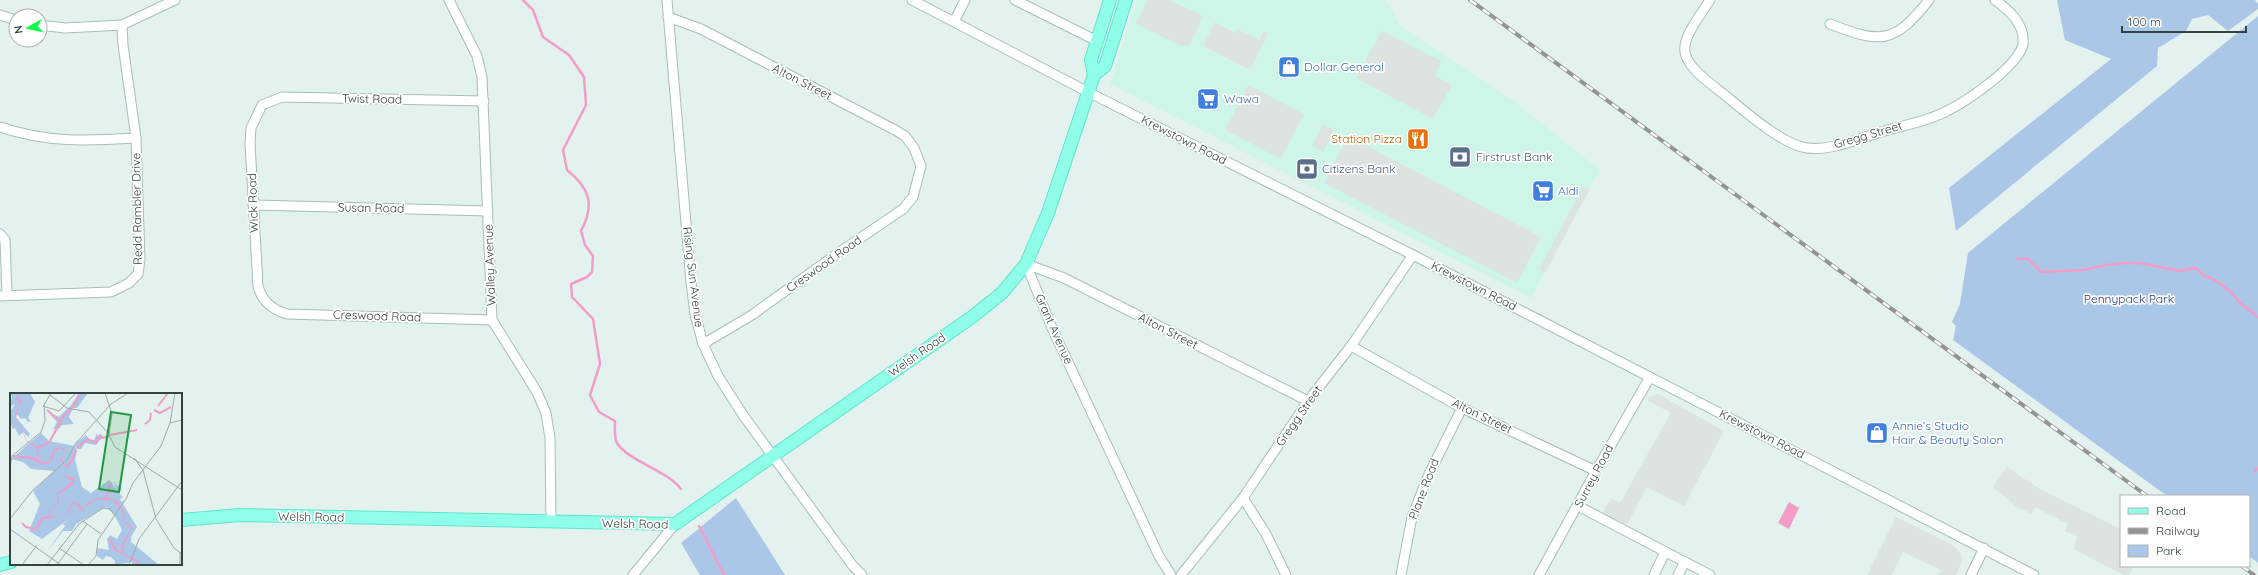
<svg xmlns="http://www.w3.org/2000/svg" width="2258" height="575" font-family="Quicksand,sans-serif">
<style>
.commercial{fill:#cdf6e8}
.green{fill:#aac7e8}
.parking{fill:#dce3e1}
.water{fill:#f29dc7}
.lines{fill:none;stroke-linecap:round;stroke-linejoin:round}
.stream{stroke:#f29dc7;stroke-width:2.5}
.minor-casing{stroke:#a6beb8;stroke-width:11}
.major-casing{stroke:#5de7ca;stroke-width:14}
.minor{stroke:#fff;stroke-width:9}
.major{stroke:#90ffe9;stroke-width:12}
.rail-casing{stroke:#949494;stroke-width:4}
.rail{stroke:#fff;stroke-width:2.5;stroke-dasharray:8;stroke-linecap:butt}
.labels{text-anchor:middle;stroke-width:3.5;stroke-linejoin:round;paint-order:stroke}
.shop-label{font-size:12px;fill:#366cbe;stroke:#fff;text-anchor:start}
.street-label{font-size:12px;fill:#33443f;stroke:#fff}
.food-label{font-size:12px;fill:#c56008;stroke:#fff;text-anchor:end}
.service-label{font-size:12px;fill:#4e5e75;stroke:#fff;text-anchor:start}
.park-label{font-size:12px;fill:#253d77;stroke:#fff}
.inset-river{fill:none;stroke:#f29dc7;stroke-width:2}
.inset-road{fill:none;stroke:#9daca9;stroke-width:1}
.view{fill:#229843;fill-opacity:0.15;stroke:#229843;stroke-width:2}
.inset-edge{fill:none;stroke:#33443f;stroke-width:2}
</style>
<rect width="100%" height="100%" fill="#e3f2ef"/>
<polygon class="commercial" points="1137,0 1386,0 1401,27 1515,102 1600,170 1531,298 1110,84"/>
<g class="green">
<polygon points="2057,0 2255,0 2258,4 2258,9 2228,31 2208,15 2192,19 2186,31 2158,48 2157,66 1956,231 1949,188 2111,59 2065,40"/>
<polygon points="2258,16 2258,563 2249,556 2249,496 2167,496 1953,340 1956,326 1952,322 1960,304 1968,253"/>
<polygon points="736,498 785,575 700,575 681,543"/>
</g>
<g class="parking">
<polygon points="1147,0 1169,0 1203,16 1190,45 1182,46 1136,24"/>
<polygon points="1215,22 1235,33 1237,29 1259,40 1264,31 1268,34 1250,70 1203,46"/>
<polygon points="1382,31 1441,61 1435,76 1452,85 1433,119 1356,78"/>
<polygon points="1248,85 1304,114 1281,159 1225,130"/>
<polygon points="1323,124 1334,130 1323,152 1312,146"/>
<polygon points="1348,136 1541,237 1517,283 1324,183"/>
<polygon points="1583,186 1589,190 1545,273 1539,270"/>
<polygon points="1658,394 1724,431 1684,506 1647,487 1627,524 1602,514 1611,498 1620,503 1671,413 1647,400 1649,397"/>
<polygon points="2007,467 2038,488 2121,529 2121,566 2133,566 2129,575 2123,575 2074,549 2077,537 2065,531 2068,524 2035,507 2032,514 2017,507 1993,487"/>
<polygon points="1896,517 1952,545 1961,553 1962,562 1956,575 1938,575 1941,570 1903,552 1892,575 1867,575"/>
</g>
<polygon class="water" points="1789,502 1799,508 1789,529 1778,523"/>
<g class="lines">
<g class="stream">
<path d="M 523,0 L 533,10 L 543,37 L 569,55 L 584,77 L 586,105 L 563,150 L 567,170 C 590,188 595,205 581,231 L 585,245 L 593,256 L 592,272 L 587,277 L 571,284 L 572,297 L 593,319 L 600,364 L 590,395 L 599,412 L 615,421 C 615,427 614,438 617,443 C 628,461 665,469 681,489"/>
<polyline points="2016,259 2028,259 2041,272 2083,270 2106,265 2125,263 2140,263 2179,271 2196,268 2203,275 2215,280 2231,292 2239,302 2258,317"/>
<polyline points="2255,471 2258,468"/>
<polyline points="699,526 724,575"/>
</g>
<g class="minor-casing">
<g id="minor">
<polyline points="449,0 477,56 482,77 492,320 537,392 546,413 550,438 551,522"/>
<polyline points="667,0 691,282 695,314 703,344 718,376 743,415 853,566 862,575"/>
<polyline points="912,0 1088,92 1413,255 2034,575"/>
<polyline points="1015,0 1097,41"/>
<path d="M 1710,0 C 1678,48 1671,54 1721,92 C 1741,108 1782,145 1807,148 C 1831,151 1858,139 1881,132 C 1901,126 1929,121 1947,111 C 1967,101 2019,66 2023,44 C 2025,24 2009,10 1995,0"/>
<polyline points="0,15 16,20"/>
<polyline points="668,17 701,29 895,130 905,136 914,148 921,166 913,197 903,209 834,256 752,315 703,344"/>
<polyline points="954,22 965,0"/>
<path d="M 1830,24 C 1881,44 1894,44 1929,0"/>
<polyline points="40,25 65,28 122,25 175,0"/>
<path d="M 484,101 L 282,97 L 262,105 L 251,128 L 250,143 L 258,286 C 262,301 271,309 287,314 L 492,320"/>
<path d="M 0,127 C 47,143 88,141 136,138"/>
<polyline points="253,205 488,211"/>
<polyline points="0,234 5,240 7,295"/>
<polyline points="1026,264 1052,328 1159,556 1171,575"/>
<polyline points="1026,264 1064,278 1308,401"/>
<polyline points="0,296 111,292 129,283 138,274 140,260 136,138 123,45 122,25"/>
<polyline points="1351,346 1462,408 1596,471"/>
<polyline points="1243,498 1266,534 1286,575"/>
<polyline points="1578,506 1710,575"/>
<polyline points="633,575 675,524"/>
<polyline points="1181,575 1243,498 1308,401 1351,346 1413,255"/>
<polyline points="1401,575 1412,517 1429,474 1462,408"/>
<polyline points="1539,575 1596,471 1650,377"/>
<polyline points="1654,575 1665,552"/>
<polyline points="1678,575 1685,562"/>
<polyline points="1971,575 1984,548"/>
</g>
</g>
<g class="major-casing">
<g id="major">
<polyline points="1094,75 1105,66 1126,0"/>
<polyline points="181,520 240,515 675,524 972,317 1002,293 1026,264 1048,213 1094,75 1091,60 1110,0"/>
<polyline points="0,565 11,562"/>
</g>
</g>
<use href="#minor" class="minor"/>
<use href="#major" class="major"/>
<g class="rail-casing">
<g id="rail">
<polyline points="1470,0 2147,496"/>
<polyline points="2242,566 2254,575"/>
</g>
</g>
<use href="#rail" class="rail"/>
</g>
<defs>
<g id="shop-square" transform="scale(1.15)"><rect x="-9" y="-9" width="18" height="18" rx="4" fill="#3f7fe0" stroke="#fff"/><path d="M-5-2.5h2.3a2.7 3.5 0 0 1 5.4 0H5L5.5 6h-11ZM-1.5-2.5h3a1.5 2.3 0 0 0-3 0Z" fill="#fff"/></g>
<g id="supermarket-square" transform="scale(1.15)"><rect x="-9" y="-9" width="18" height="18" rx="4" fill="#3f7fe0" stroke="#fff"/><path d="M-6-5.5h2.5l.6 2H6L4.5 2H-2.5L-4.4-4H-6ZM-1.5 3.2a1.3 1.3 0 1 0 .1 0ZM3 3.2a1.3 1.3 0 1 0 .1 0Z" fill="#fff"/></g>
<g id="restaurant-square" transform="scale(1.15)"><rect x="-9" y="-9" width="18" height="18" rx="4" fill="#e8710a" stroke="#fff"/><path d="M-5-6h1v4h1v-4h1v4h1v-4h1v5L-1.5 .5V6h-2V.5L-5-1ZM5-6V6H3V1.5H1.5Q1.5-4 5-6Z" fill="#fff"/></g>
<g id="bank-square" transform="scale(1.15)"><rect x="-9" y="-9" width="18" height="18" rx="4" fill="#5c6f8a" stroke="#fff"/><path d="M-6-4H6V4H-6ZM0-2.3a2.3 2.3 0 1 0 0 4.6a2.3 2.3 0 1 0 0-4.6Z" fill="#fff"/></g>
</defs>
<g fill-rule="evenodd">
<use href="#shop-square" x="1289" y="67"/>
<use href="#supermarket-square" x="1208" y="99"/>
<use href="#restaurant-square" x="1418" y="139"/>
<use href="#bank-square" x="1460" y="157"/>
<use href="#bank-square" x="1307" y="169"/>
<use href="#supermarket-square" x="1543" y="191"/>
<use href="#shop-square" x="1877" y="433"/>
</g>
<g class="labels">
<g class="shop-label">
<text x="1304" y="71">Dollar General</text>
<text x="1224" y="103">Wawa</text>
<text x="1558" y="195">Aldi</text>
<text x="1892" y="430">Annie’s Studio<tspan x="1892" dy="14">Hair &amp; Beauty Salon</tspan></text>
</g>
<g class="street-label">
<text transform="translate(802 82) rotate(27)" y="4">Alton Street</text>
<text transform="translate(372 99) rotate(1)" y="4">Twist Road</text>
<text transform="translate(1868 135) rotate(-16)" y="4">Gregg Street</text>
<text transform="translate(1184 140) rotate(27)" y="4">Krewstown Road</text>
<text transform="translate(253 203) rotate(-92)" y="4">Wick Road</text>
<text transform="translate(371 208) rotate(1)" y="4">Susan Road</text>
<text transform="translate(137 209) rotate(-91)" y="4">Redd Rambler Drive</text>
<text transform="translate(824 264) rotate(-35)" y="4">Creswood Road</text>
<text transform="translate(490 265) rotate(-92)" y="4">Walley Avenue</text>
<text transform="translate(693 277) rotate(83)" y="4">Rising Sun Avenue</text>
<text transform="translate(1474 286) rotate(27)" y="4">Krewstown Road</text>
<text transform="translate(377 316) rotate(2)" y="4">Creswood Road</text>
<text transform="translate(1054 329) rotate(66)" y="4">Grant Avenue</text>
<text transform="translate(1168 331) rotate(27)" y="4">Alton Street</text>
<text transform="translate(917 355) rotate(-35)" y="4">Welsh Road</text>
<text transform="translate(1299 416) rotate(-55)" y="4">Gregg Street</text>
<text transform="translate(1482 416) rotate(26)" y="4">Alton Street</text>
<text transform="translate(1762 434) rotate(27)" y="4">Krewstown Road</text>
<text transform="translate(1594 476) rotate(-62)" y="4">Surrey Road</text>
<text transform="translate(1424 489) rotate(-69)" y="4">Plane Road</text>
<text transform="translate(311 517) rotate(1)" y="4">Welsh Road</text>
<text transform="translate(635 524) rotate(1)" y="4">Welsh Road</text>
</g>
<g class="food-label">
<text x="1402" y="143">Station Pizza</text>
</g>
<g class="service-label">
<text x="1476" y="161">Firstrust Bank</text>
<text x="1322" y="173">Citizens Bank</text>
</g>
<g class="park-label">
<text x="2129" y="303">Pennypack Park</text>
</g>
</g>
<g transform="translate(10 393)">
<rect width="172" height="172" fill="#e3f2ef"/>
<path d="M 0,0 L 20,0 L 25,9 L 18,25 L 21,29 L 18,29 L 15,25 L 11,26 L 7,21 L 5,23 L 20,41 L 18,44 L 13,39 L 9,43 L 5,35 L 2,36 L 2,32 L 0,33 L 0,19 L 5,11 L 0,14 L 2,3 ZM 69,0 L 78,0 L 67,15 L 59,15 ZM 58,15 L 68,17 L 62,17 L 59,24 L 64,31 L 52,32 L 44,41 L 45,36 L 42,35 L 44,35 L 47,29 L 39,20 L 49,24 ZM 31,40 L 39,48 L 65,53 L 67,58 L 65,67 L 72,94 L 81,100 L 99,87 L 108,98 L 102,87 L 107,93 L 110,92 L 112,97 L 108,99 L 113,104 L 110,106 L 112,109 L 114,106 L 113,111 L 127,134 L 121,144 L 121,149 L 149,172 L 122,172 L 122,169 L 105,172 L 105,168 L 101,164 L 96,163 L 93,167 L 87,163 L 87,155 L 99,157 L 97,146 L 100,142 L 107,146 L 112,137 L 104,121 L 96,114 L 66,131 L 62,138 L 53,138 L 36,160 L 55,133 L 53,131 L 60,125 L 32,146 L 19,138 L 30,111 L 23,98 L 44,78 L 21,76 L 13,69 L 1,66 ZM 87,40 L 87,43 L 91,41 L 93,44 L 99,42 L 100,44 L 91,46 L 86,52 L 75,50 L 71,56 L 67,56 L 65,52 L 67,49 L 76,42 L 79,47 L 84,47 Z" fill="#aac7e8"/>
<path d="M 8,0 L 7,4 L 11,7 L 11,9 L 6,24 L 17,48 L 28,55 L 29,69 L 39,69 L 44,56 L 49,54 L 54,55 L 55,58 L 51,63 L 56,76 L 56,83 L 62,84 L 64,87 L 63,91 L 48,102 L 49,110 L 40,118 L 41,124 L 57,120 L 63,109 L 69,111 L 74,118 L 77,110 L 89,105 L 101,106 L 106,108 L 109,111 L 115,121 L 113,128 L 123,134 L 114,151 L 114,161 L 127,167 L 131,172 L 113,161 L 112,151 L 122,135 L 112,128 L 114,121 L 104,108 L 88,106 L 77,112 L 74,119 L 64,110 L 58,120 L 40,125 L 39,118 L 47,111 L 47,101 L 63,88 L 55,84 L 55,74 L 50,66 L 54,58 L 52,55 L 45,57 L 43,65 L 38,71 L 28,70 L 27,56 L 17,49 L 5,23 L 10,10 L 6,4 Z" fill="#f29dc7"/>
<path class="inset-river" d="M 148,13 L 158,0M 62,15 L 71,0M 37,17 L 51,29M 144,17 L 150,20 L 161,14M 135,31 L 140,27 L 141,20M 100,42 L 127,37M 40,48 L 54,22 L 61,17M 27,55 L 40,49M 67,55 L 78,46 L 86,50 L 89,43 L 93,45 L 99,43M 3,63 L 22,65 L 28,69M 56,74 L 62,68 L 66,56M 96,106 L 101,89M 12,130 L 16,134 L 26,136 L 32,125 L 40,124M 99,146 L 107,158 L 113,159"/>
<path class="inset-road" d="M 95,0 L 102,21 L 99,42 L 105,54 L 172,97M 40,2 L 57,15 L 79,19 L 99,41M 33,13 L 49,18 L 66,0M 160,30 L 172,27M 124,65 L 133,77 L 146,126M 0,74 L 2,63 L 31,39 L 35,28 L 34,12 L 41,0M 0,126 L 23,97 L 57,67 L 65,51 L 101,11 L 118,0M 146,126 L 164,155 L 172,161M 73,128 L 91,141M 0,136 L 51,172M 49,155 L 74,172M 86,163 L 88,147 L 116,106 L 123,90 L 151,53 L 160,30 L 165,0M 12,172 L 27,152M 37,172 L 69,131 L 93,115 L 100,116 L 105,123M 47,172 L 77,131M 78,172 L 86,163M 119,172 L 129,146 L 172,88M 170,172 L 170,159"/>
<path class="view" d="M 101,19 L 121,22 L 109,99 L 89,96 Z"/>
<rect width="172" height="172" class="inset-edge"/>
</g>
<rect x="2120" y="495" width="130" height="72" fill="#ffffff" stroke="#adb4b2"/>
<rect x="2128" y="508" width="20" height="6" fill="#90ffe9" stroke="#adb4b2"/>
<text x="2156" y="515" font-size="12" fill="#33443f">Road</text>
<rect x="2128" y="528" width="20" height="6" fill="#949494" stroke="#adb4b2"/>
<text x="2156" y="535" font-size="12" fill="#33443f">Railway</text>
<rect x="2128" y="545" width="20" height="12" fill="#aac7e8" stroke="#adb4b2"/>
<text x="2156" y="555" font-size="12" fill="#33443f">Park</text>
<g transform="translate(28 28) rotate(261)"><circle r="19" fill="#ffffff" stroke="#adb4b2"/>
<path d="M0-3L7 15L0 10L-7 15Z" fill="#0eff48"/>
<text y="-6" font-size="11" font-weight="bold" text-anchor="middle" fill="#33443f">N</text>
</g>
<path d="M2122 26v6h124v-6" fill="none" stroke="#33443f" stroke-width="2"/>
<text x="2128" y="26" font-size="12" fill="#33443f" stroke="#ffffff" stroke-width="3" paint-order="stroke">100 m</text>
</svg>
